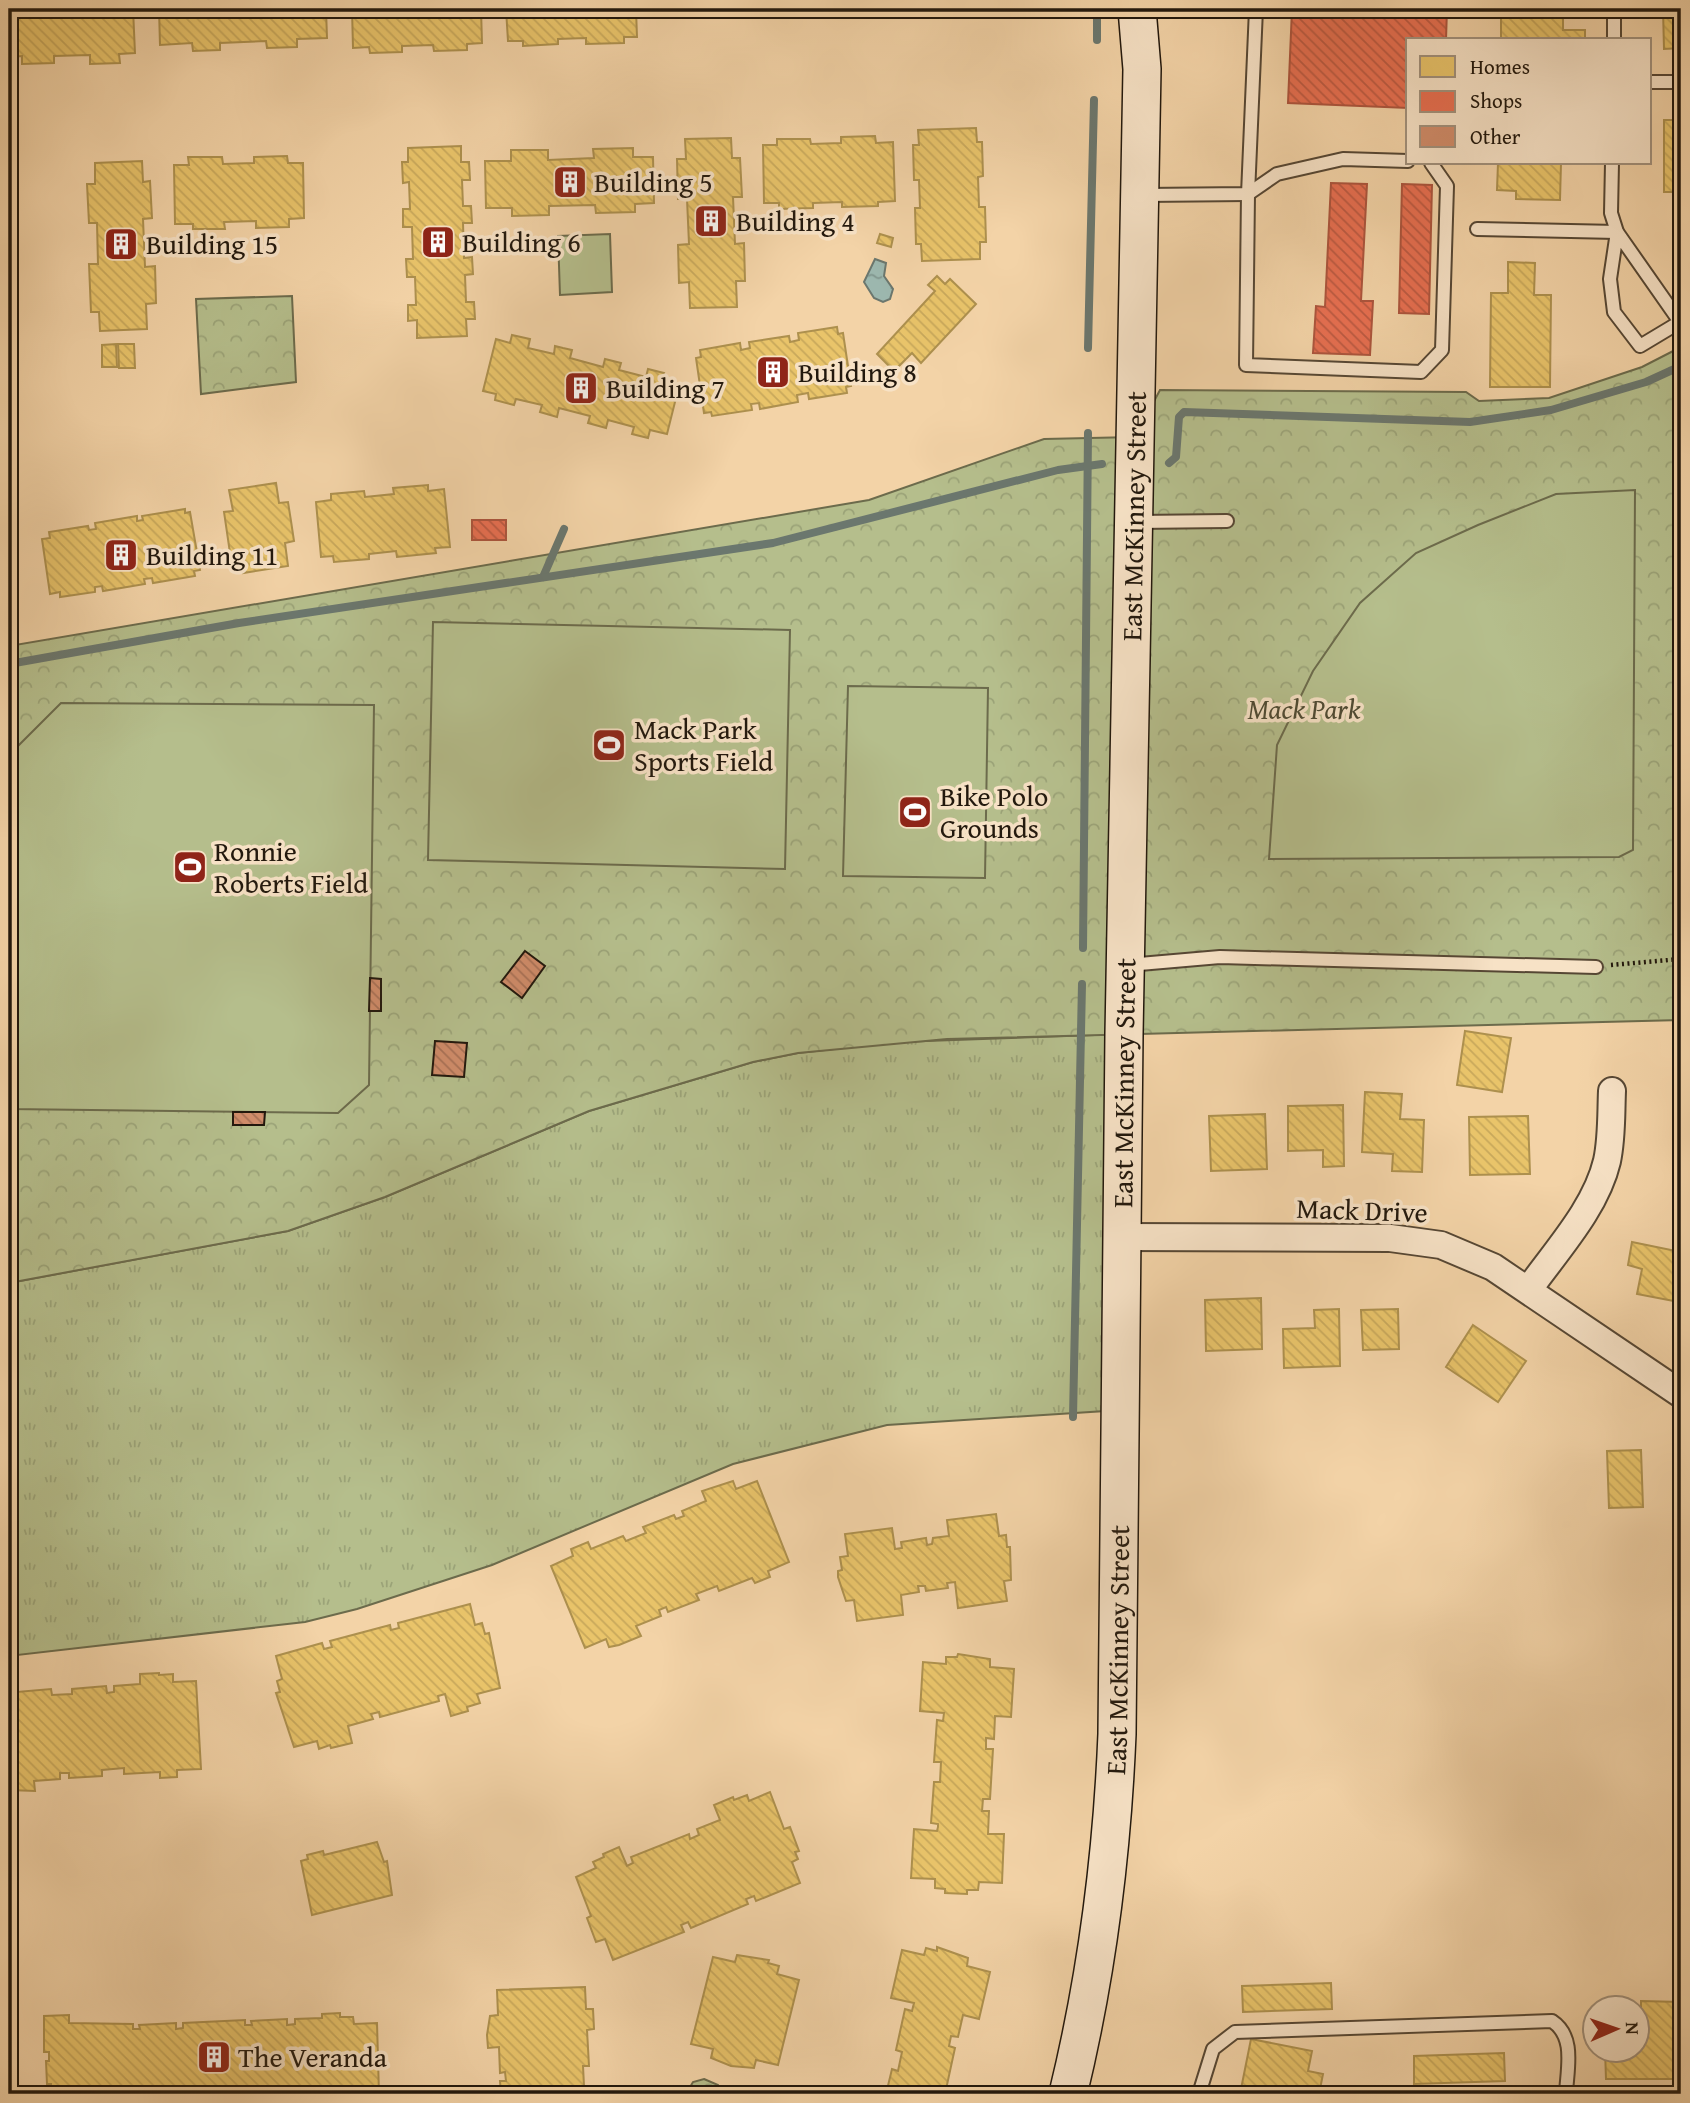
<svg xmlns="http://www.w3.org/2000/svg" width="1690" height="2103" font-family="'Gentium Book Plus',serif">
<style>
.grass{fill:url(#grass-tufts);stroke:#6c6b4c;stroke-width:2}
.park{fill:url(#park-crowns);stroke:#6c6b4c;stroke-width:2}
.garden{fill:#b5be8c;stroke:#6c6b4c;stroke-width:2}
.water{fill:url(#water-ripples);stroke:#6b776e;stroke-width:2}
.homes{fill:url(#homes-back-hatch);stroke:#ad904e;stroke-width:2}
.shops{fill:url(#shops-back-hatch);stroke:#ac553d;stroke-width:2}
.lines{fill:none;stroke-linecap:round;stroke-linejoin:round}
.stream{stroke:#6b776e;stroke-width:8}
.building{fill:url(#building-back-hatch);stroke:#22180d;stroke-width:2}
.lane-casing{stroke:#564734;stroke-width:16}
.street-casing{stroke:#564734;stroke-width:30}
.secondary-casing{stroke:#22180d;stroke-width:40}
.path{stroke:#22180d;stroke-width:4.5;stroke-dasharray:2 3.5;stroke-linecap:butt}
.lane{stroke:#f7e2c6;stroke-width:12}
.street{stroke:#f7e2c6;stroke-width:26}
.secondary{stroke:#f7e2c6;stroke-width:37}
.labels{text-anchor:middle;stroke-width:7;stroke-linejoin:round;paint-order:stroke}
.poi-label{font-size:28px;fill:#22180d;stroke:#f7e2c6;text-anchor:start}
.street-label{font-size:28px;fill:#22180d;stroke:#f7e2c6}
.park-label{font-size:28px;font-style:italic;fill:#4e4a33;stroke:#f7e2c6}
</style>
<defs>
<pattern id="grass-tufts" width="24" height="20" patternUnits="userSpaceOnUse" patternTransform="scale(1.75)"><rect width="24" height="20" fill="#b5be8c"/><path d="M3 7l-1-3M5 7V3M7 7l1-3M15 17l-1-3M17 17v-4M19 17l1-3" fill="none" stroke="#9ba378"/></pattern>
<pattern id="park-crowns" width="20" height="18" patternUnits="userSpaceOnUse" patternTransform="scale(1.75)"><rect width="20" height="18" fill="#b5be8c"/><path d="M2 6a3 3 0 1 1 6 0M12 15a3 3 0 1 1 6 0" fill="none" stroke="#9ba378"/></pattern>
<pattern id="water-ripples" width="26" height="14" patternUnits="userSpaceOnUse" patternTransform="scale(1.75)"><rect width="26" height="14" fill="#9cb7ae"/><path d="M2 4q2-2 4 0t4 0M15 11q2-2 4 0t4 0" fill="none" stroke="#7f948c"/></pattern>
<pattern id="homes-back-hatch" width="6" height="6" patternUnits="userSpaceOnUse" patternTransform="scale(1.75)"><rect width="6" height="6" fill="#e9c46a"/><path d="M-1 5l2 2M0 0l6 6M5-1l2 2" fill="none" stroke="#c8a85b"/></pattern>
<pattern id="shops-back-hatch" width="6" height="6" patternUnits="userSpaceOnUse" patternTransform="scale(1.75)"><rect width="6" height="6" fill="#e76f51"/><path d="M-1 5l2 2M0 0l6 6M5-1l2 2" fill="none" stroke="#bb5a42"/></pattern>
<pattern id="building-back-hatch" width="6" height="6" patternUnits="userSpaceOnUse" patternTransform="scale(1.75)"><rect width="6" height="6" fill="#d08c6a"/><path d="M-1 5l2 2M0 0l6 6M5-1l2 2" fill="none" stroke="#a87156"/></pattern>
</defs>
<rect width="100%" height="100%" fill="#f3d3a7"/>
<filter id="stains"><feTurbulence type="fractalNoise" baseFrequency=".00286" numOctaves="4"/><feColorMatrix values="0 0 0 0 .2 0 0 0 0 .09 0 0 0 0 .02 0 0 0 .5 -.17"/></filter>
<radialGradient id="worn" r=".72"><stop offset=".6" stop-color="#630" stop-opacity="0"/><stop offset="1" stop-color="#630" stop-opacity=".3"/></radialGradient>
<polygon class="grass" points="1124,1034 1121,1410 887,1425 733,1464 492,1565 357,1609 305,1622 9,1656 9,1283 288,1231 385,1197 589,1111 753,1062 798,1053 898,1042"/>
<g class="park">
<polygon points="292,296 296,382 201,394 196,299"/>
<polygon points="1681,347 1681,1020 947,1039 798,1053 753,1062 589,1111 385,1197 288,1231 9,1283 9,646 869,500 1044,439 1135,437 1160,390 1466,392 1479,401 1549,398 1642,367"/>
<polygon points="704,2079 718,2085 722,2094 686,2094 693,2082"/>
</g>
<g class="garden">
<polygon points="610,234 612,292 560,295 558,236"/>
<polygon points="1635,490 1633,850 1619,857 1269,859 1277,745 1313,671 1360,603 1416,553 1478,525 1556,494"/>
<polygon points="433,622 790,630 785,869 428,860"/>
<polygon points="848,686 988,688 985,878 843,876"/>
<polygon points="61,703 374,705 369,1085 338,1113 9,1109 9,755"/>
</g>
<polygon class="water" points="875,259 886,263 884,276 893,289 890,299 883,302 874,298 864,282"/>
<g class="homes">
<polygon points="9,9 133,9 135,53 119,54 120,63 90,64 90,55 54,56 54,63 22,64 22,56 9,57"/>
<polygon points="159,9 326,9 327,38 297,39 297,47 267,48 266,41 220,43 220,50 193,51 192,43 160,45"/>
<polygon points="352,9 481,9 482,43 467,44 467,50 434,51 433,45 402,46 402,52 370,53 369,47 353,48"/>
<polygon points="506,9 636,9 637,37 624,37 624,43 586,44 586,38 558,39 558,44 523,46 523,41 508,41"/>
<polygon points="1501,9 1563,9 1563,30 1585,30 1585,40 1501,40"/>
<polygon points="1663,9 1681,9 1681,48 1664,49"/>
<rect x="1664" y="120" width="17" height="72"/>
<polygon points="976,128 977,142 982,142 983,176 978,177 979,207 985,207 986,242 980,242 980,259 922,261 921,244 916,244 915,208 920,208 919,180 914,180 913,145 919,145 918,130"/>
<polygon points="875,136 876,143 893,142 895,201 878,202 878,206 842,207 842,202 813,203 813,208 779,209 779,203 764,203 763,145 777,145 777,139 810,139 811,144 841,143 841,137"/>
<polygon points="731,138 732,158 740,158 742,197 733,197 735,244 744,243 745,281 736,281 737,307 690,308 689,282 679,283 678,245 689,244 687,199 678,199 677,159 686,159 685,139"/>
<polygon points="461,146 461,162 469,162 470,180 462,180 463,206 471,206 472,223 463,223 464,258 472,257 473,274 465,275 466,302 474,302 475,319 466,319 467,336 417,338 417,320 408,321 408,305 416,305 415,277 407,277 406,259 413,259 412,227 403,227 403,209 410,209 409,182 403,183 402,162 408,162 408,148"/>
<polygon points="633,148 633,157 653,157 654,203 635,204 635,212 596,213 595,205 549,206 549,215 512,216 512,208 486,208 485,161 511,161 511,150 548,150 548,160 594,158 593,149"/>
<polygon points="287,156 288,163 303,163 304,218 289,219 289,227 256,228 256,221 224,222 225,229 193,229 193,224 175,224 174,165 189,165 188,157 222,157 223,164 254,163 254,157"/>
<polygon points="142,161 143,182 150,181 152,218 143,219 145,267 155,266 156,303 146,304 147,329 100,331 99,312 91,312 89,264 98,264 97,223 89,223 87,184 95,184 95,163"/>
<polygon points="1498,163 1561,163 1560,200 1516,199 1516,191 1497,190"/>
<polygon points="880,234 893,238 891,247 877,243"/>
<polygon points="1508,262 1535,263 1534,295 1551,295 1550,387 1490,387 1491,293 1508,293"/>
<polygon points="937,276 945,284 950,279 976,304 921,363 912,353 894,371 877,354 935,291 928,285"/>
<polygon points="837,327 838,334 843,333 851,386 846,387 847,393 809,399 808,393 797,395 798,402 760,409 759,403 751,404 752,410 712,416 711,412 704,413 696,358 701,357 700,350 740,343 741,350 750,348 749,342 789,336 790,342 799,340 798,333"/>
<polygon points="512,335 530,339 528,348 554,354 555,346 563,348 572,350 570,358 603,367 605,359 621,363 619,370 646,377 648,369 664,373 662,381 679,386 667,434 650,430 648,438 632,434 634,427 608,420 606,428 588,423 590,416 559,408 557,417 540,412 542,405 516,399 514,405 495,400 496,394 483,391 496,339 510,343"/>
<polygon points="116,344 117,367 102,367 102,345"/>
<polygon points="118,344 134,344 135,368 119,368"/>
<polygon points="276,483 279,503 288,502 291,521 294,541 285,543 288,566 243,573 240,551 230,553 224,512 233,511 229,490"/>
<polygon points="428,485 428,491 444,489 450,547 435,548 436,553 397,557 396,551 369,554 369,559 334,562 333,556 321,557 316,502 331,500 331,494 364,491 365,497 394,494 393,488"/>
<polygon points="185,509 185,513 190,512 200,570 194,571 195,576 153,583 152,578 144,579 145,584 103,591 102,586 95,587 95,592 60,597 60,592 50,594 42,539 50,538 49,532 88,526 89,530 96,529 95,523 137,516 137,521 143,520 142,516"/>
<polygon points="1465,1031 1511,1038 1502,1092 1457,1085"/>
<polygon points="1365,1092 1402,1094 1400,1119 1424,1120 1422,1172 1392,1171 1393,1154 1362,1152"/>
<polygon points="1343,1105 1344,1166 1323,1167 1323,1150 1288,1151 1288,1106"/>
<polygon points="1265,1114 1267,1169 1211,1171 1209,1116"/>
<polygon points="1528,1116 1530,1174 1470,1175 1469,1117"/>
<polygon points="1632,1242 1681,1252 1679,1302 1637,1294 1642,1269 1628,1265"/>
<polygon points="1261,1298 1262,1349 1206,1351 1205,1300"/>
<polygon points="1339,1309 1340,1366 1284,1368 1283,1329 1315,1328 1314,1310"/>
<polygon points="1398,1309 1399,1349 1363,1350 1361,1310"/>
<polygon points="1473,1325 1526,1361 1498,1402 1446,1367"/>
<polygon points="1641,1450 1643,1507 1609,1508 1607,1451"/>
<polygon points="733,1481 736,1489 757,1481 789,1562 768,1571 770,1577 755,1583 752,1578 719,1591 717,1586 696,1594 699,1600 668,1612 666,1607 659,1610 661,1616 636,1626 641,1636 619,1645 609,1647 606,1639 585,1648 551,1566 573,1556 571,1549 588,1542 591,1549 623,1536 626,1541 646,1533 643,1527 674,1515 676,1519 684,1516 682,1511 706,1501 702,1491"/>
<polygon points="996,1514 999,1536 1006,1535 1007,1547 1010,1547 1011,1580 1004,1581 1007,1601 958,1608 955,1582 947,1583 948,1588 926,1591 925,1586 918,1586 919,1592 901,1595 903,1615 857,1621 854,1600 846,1601 838,1577 838,1571 842,1570 840,1557 848,1556 845,1534 892,1528 895,1549 902,1548 901,1542 926,1538 927,1545 932,1544 933,1538 949,1536 947,1520"/>
<polygon points="470,1604 475,1625 482,1623 485,1634 489,1633 500,1688 477,1694 480,1703 467,1707 468,1711 451,1716 445,1694 438,1696 439,1701 380,1717 379,1712 371,1714 373,1719 348,1726 352,1743 331,1748 330,1745 319,1749 317,1741 294,1747 276,1693 280,1692 277,1681 282,1679 276,1656 322,1643 324,1649 332,1647 330,1641 390,1625 391,1630 399,1628 398,1623"/>
<polygon points="958,1654 990,1659 990,1667 1014,1669 1011,1717 995,1716 994,1739 986,1738 986,1749 993,1749 990,1799 983,1799 982,1811 989,1811 988,1834 1004,1834 1002,1883 979,1882 978,1890 967,1890 967,1894 945,1893 945,1889 935,1888 935,1879 911,1878 914,1829 937,1831 938,1827 938,1824 931,1823 934,1782 940,1782 941,1762 934,1762 937,1720 943,1721 944,1713 920,1711 923,1662 946,1664 946,1657 957,1657"/>
<polygon points="159,1673 159,1675 173,1674 173,1682 196,1681 201,1769 177,1770 177,1777 160,1778 160,1772 124,1774 124,1768 102,1770 102,1776 69,1778 69,1773 60,1773 60,1779 34,1781 35,1791 9,1790 9,1685 17,1685 17,1692 51,1689 52,1695 72,1694 72,1689 106,1686 107,1693 114,1692 114,1686 140,1684 140,1674"/>
<polygon points="770,1792 784,1829 790,1827 799,1851 795,1852 798,1859 792,1862 800,1883 756,1901 754,1896 746,1899 748,1904 691,1928 688,1922 681,1925 684,1932 613,1960 605,1939 596,1942 587,1918 591,1916 576,1877 596,1868 593,1862 604,1857 603,1854 619,1847 627,1866 633,1863 631,1857 689,1834 690,1839 699,1835 697,1829 720,1820 714,1805 733,1797 734,1800 747,1795 749,1801"/>
<polygon points="377,1842 384,1862 387,1861 392,1895 312,1915 301,1861 308,1859 307,1855 323,1851 324,1855"/>
<polygon points="937,1947 968,1958 967,1966 990,1972 979,2019 963,2015 958,2037 951,2036 949,2046 955,2048 945,2094 886,2094 892,2069 898,2071 902,2052 896,2050 905,2009 912,2011 914,2003 891,1998 902,1950 924,1955 926,1948 937,1951"/>
<polygon points="737,1955 769,1960 768,1963 779,1966 777,1974 799,1980 778,2065 756,2060 754,2068 731,2066 711,2058 713,2049 691,2044 713,1957 735,1962"/>
<polygon points="1331,1983 1332,2009 1243,2012 1242,1986"/>
<polygon points="585,1987 586,2009 593,2009 594,2029 587,2030 589,2066 583,2066 584,2086 589,2086 590,2094 501,2094 500,2081 506,2081 505,2072 500,2073 499,2047 488,2048 487,2035 490,2016 498,2015 497,1990"/>
<polygon points="1641,2001 1681,2002 1681,2079 1606,2079 1605,2050 1638,2050 1638,2009 1641,2009"/>
<polygon points="340,2013 340,2017 353,2017 354,2024 377,2023 379,2094 51,2094 51,2084 47,2084 46,2061 49,2061 49,2052 44,2052 44,2016 69,2015 69,2023 133,2024 133,2029 140,2029 139,2025 176,2023 176,2029 183,2028 183,2023 245,2020 245,2025 252,2025 251,2021 287,2019 287,2025 295,2024 295,2019 322,2018 322,2014"/>
<polygon points="1251,2039 1312,2051 1308,2071 1323,2074 1319,2094 1240,2094"/>
<polygon points="1504,2053 1505,2081 1414,2084 1414,2056"/>
</g>
<g class="shops">
<polygon points="1292,9 1447,9 1446,40 1408,40 1408,108 1288,103"/>
<polygon points="1331,183 1367,184 1361,301 1373,301 1370,355 1313,353 1316,306 1325,307"/>
<polygon points="1402,184 1432,185 1429,314 1399,313"/>
<rect x="472" y="520" width="34" height="20"/>
</g>
<g class="lines">
<g class="stream">
<polyline points="1097,9 1097,40"/>
<polyline points="1088,348 1094,100"/>
<polyline points="9,446 10,446"/>
<polyline points="1169,463 1176,457 1179,417 1184,412 1470,422 1551,410 1646,382 1681,366"/>
<polyline points="543,577 564,529"/>
<polyline points="9,664 239,623 773,543 1058,470 1102,464"/>
<polyline points="1083,948 1088,433"/>
<polyline points="1073,1417 1082,984"/>
</g>
</g>
<g class="building">
<polygon points="525,951 545,966 522,998 501,982"/>
<polygon points="370,978 381,979 381,1011 369,1011"/>
<polygon points="435,1041 467,1043 464,1077 432,1075"/>
<polygon points="233,1112 265,1112 264,1125 233,1125"/>
</g>
<g class="lines">
<g class="lane-casing">
<g id="lane">
<polyline points="1256,9 1248,194 1246,365 1421,372 1442,350 1447,186 1431,163"/>
<polyline points="1614,40 1614,9"/>
<polyline points="1650,82 1681,82"/>
<polyline points="1612,163 1611,213 1617,232 1680,322 1640,346 1614,312 1610,279 1617,232"/>
<polyline points="1143,195 1248,194 1277,174 1343,159 1408,161"/>
<polyline points="1477,229 1617,232"/>
<polyline points="1136,522 1227,521"/>
<polyline points="1128,965 1220,957 1596,967"/>
<path d="M 1199,2094 L 1213,2049 L 1235,2032 L 1552,2021 C 1576,2037 1567,2069 1566,2094"/>
</g>
</g>
<g class="street-casing">
<g id="street">
<polyline points="1122,1237 1390,1238 1441,1245 1493,1267 1681,1394"/>
<path d="M 1529,1289 C 1556,1251 1596,1208 1607,1161 C 1612,1138 1611,1114 1612,1091"/>
</g>
</g>
<g class="secondary-casing">
<g id="secondary">
<path id="s1" d="M 1068,2094 C 1097,1975 1112,1856 1117,1734 L 1124,1034 L 1142,69 L 1137,9"/>
</g>
</g>
<polyline class="path" points="1611,965 1681,959"/>
<use href="#lane" class="lane"/>
<use href="#street" class="street"/>
<use href="#secondary" class="secondary"/>
</g>
<defs>
<g id="building-square" transform="scale(1.75)"><rect x="-9" y="-9" width="18" height="18" rx="4" fill="#8f2418" stroke="#f7e2c6"/><path d="M-4-6H4V6H1V3H-1V6H-4ZM-2.5-4.3h1.7v1.8h-1.7ZM.8-4.3h1.7v1.8H.8ZM-2.5-1h1.7V.8h-1.7ZM.8-1h1.7V.8H.8Z" fill="#fff"/></g>
<g id="stadium-square" transform="scale(1.75)"><rect x="-9" y="-9" width="18" height="18" rx="4" fill="#8f2418" stroke="#f7e2c6"/><path d="M0-5a6.5 5 0 1 0 0 10a6.5 5 0 1 0 0-10ZM-3.5-1.8h7v3.6h-7Z" fill="#fff"/></g>
</defs>
<g fill-rule="evenodd">
<use href="#building-square" x="570" y="182"/>
<use href="#building-square" x="711" y="221"/>
<use href="#building-square" x="438" y="242"/>
<use href="#building-square" x="121" y="244"/>
<use href="#building-square" x="773" y="372"/>
<use href="#building-square" x="581" y="388"/>
<use href="#building-square" x="121" y="555"/>
<use href="#stadium-square" x="609" y="745"/>
<use href="#stadium-square" x="915" y="812"/>
<use href="#stadium-square" x="190" y="867"/>
<use href="#building-square" x="214" y="2057"/>
</g>
<g class="labels">
<g class="poi-label">
<text x="594" y="192">Building 5</text>
<text x="736" y="231">Building 4</text>
<text x="462" y="252">Building 6</text>
<text x="146" y="254">Building 15</text>
<text x="798" y="382">Building 8</text>
<text x="606" y="398">Building 7</text>
<text x="146" y="565">Building 11</text>
<text x="634" y="739">Mack Park<tspan x="634" dy="32">Sports Field</tspan></text>
<text x="940" y="806">Bike Polo<tspan x="940" dy="32">Grounds</tspan></text>
<text x="214" y="861">Ronnie<tspan x="214" dy="32">Roberts Field</tspan></text>
<text x="238" y="2067">The Veranda</text>
</g>
<g class="street-label">
<text dy="10" stroke="none"><textPath href="#s1" startOffset="1582">East McKinney Street</textPath></text>
<text dy="10" stroke="none"><textPath href="#s1" startOffset="1015">East McKinney Street</textPath></text>
<text transform="translate(1362 1210) rotate(2)" y="10">Mack Drive</text>
<text dy="10" stroke="none"><textPath href="#s1" startOffset="448">East McKinney Street</textPath></text>
</g>
<g class="park-label">
<text x="1304" y="719">Mack Park</text>
</g>
</g>
<rect width="1690" height="2103" fill="none" stroke="#f3d3a7" stroke-width="35"/>
<rect x="10" y="10" width="1669" height="2082" fill="none" stroke="#22180d" stroke-width="3.5"/>
<rect x="18" y="18" width="1655" height="2068" fill="none" stroke="#22180d" stroke-width="2"/>
<rect x="1406" y="38" width="245" height="126" fill="#f7e2c6" stroke="#a2917c" stroke-width="2"/>
<rect x="1420" y="56" width="35" height="21" fill="#e9c46a" stroke="#a2917c" stroke-width="2"/>
<text x="1470" y="74" font-size="21" fill="#22180d">Homes</text>
<rect x="1420" y="91" width="35" height="21" fill="#e76f51" stroke="#a2917c" stroke-width="2"/>
<text x="1470" y="108" font-size="21" fill="#22180d">Shops</text>
<rect x="1420" y="126" width="35" height="21" fill="#d08c6a" stroke="#a2917c" stroke-width="2"/>
<text x="1470" y="144" font-size="21" fill="#22180d">Other</text>
<g transform="translate(1616 2029) rotate(88)"><circle r="33" fill="#f7e2c6" stroke="#a2917c" stroke-width="2"/>
<path d="M0-5L12 26L0 18L-12 26Z" fill="#8f2418"/>
<text y="-10" font-size="19" font-weight="bold" text-anchor="middle" fill="#22180d">N</text>
</g>
<rect width="100%" height="100%" filter="url(#stains)"/>
<rect width="100%" height="100%" fill="url(#worn)"/>
</svg>
